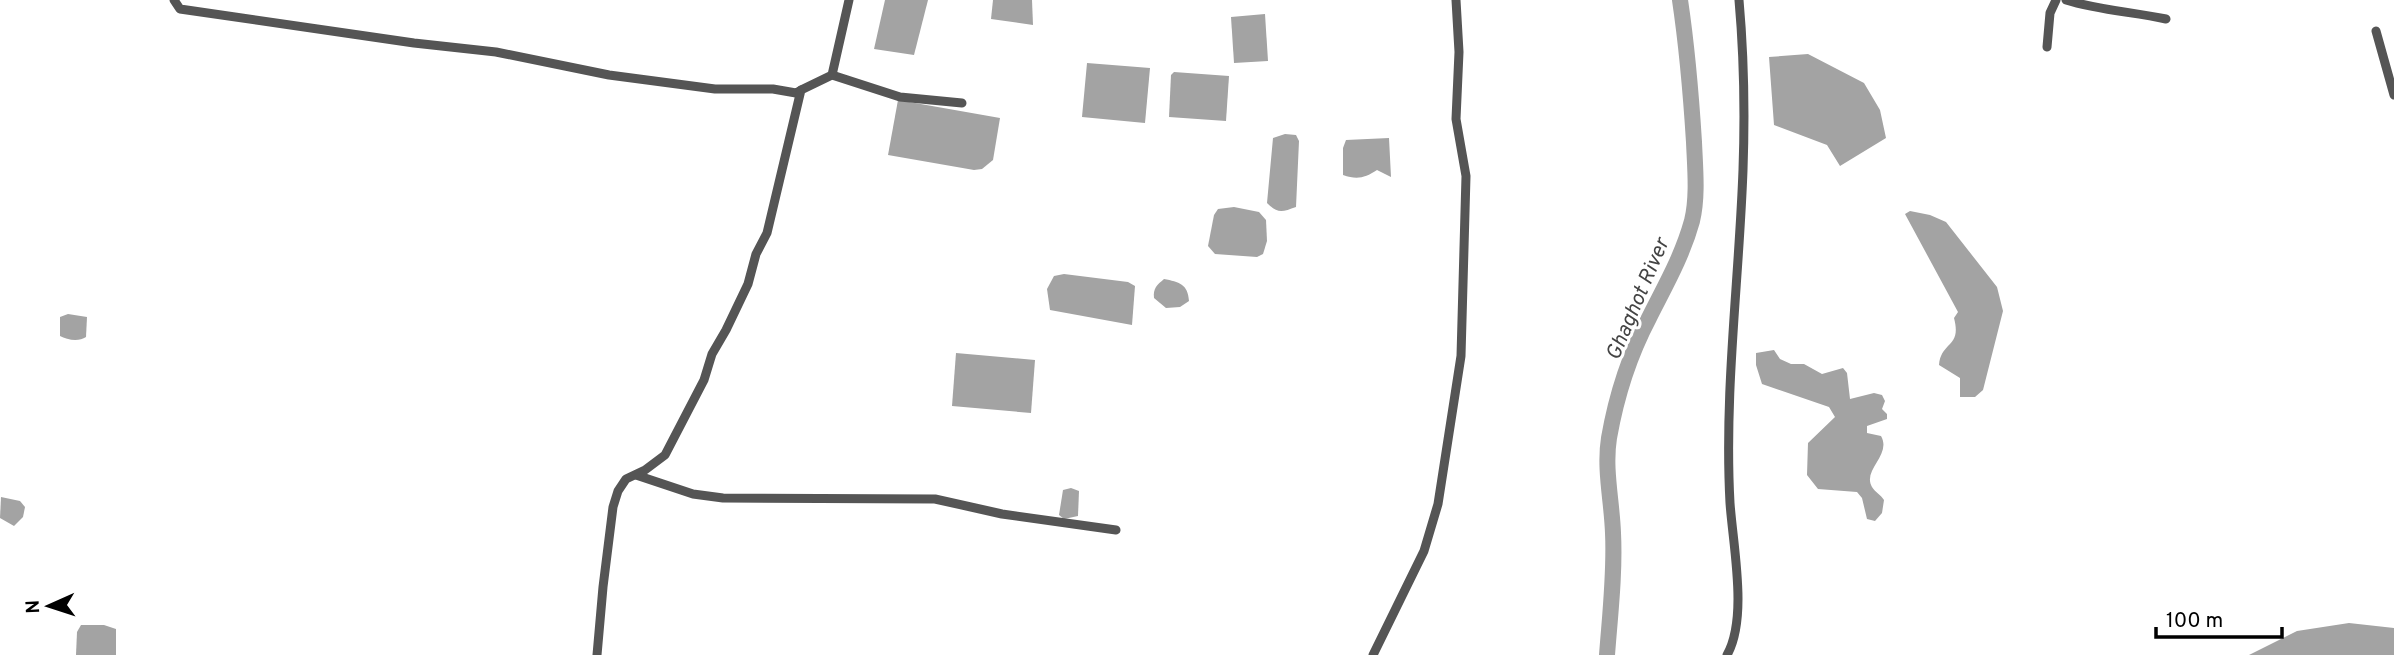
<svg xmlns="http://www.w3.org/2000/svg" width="2394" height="655" font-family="Overpass,sans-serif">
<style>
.water{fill:#a3a3a3}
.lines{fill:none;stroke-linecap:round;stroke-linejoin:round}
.river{stroke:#a3a3a3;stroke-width:16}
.street{stroke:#555;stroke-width:9}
.labels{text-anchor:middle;stroke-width:6;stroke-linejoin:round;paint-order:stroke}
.water-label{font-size:21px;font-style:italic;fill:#444;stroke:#fff}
</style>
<rect width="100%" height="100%" fill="#fff"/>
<g class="water">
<polygon points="885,0 928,0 914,55 874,49"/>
<polygon points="993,0 1032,0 1033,25 991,19"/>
<polygon points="1265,14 1268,61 1234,63 1231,17"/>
<polygon points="1808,54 1864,83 1880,110 1886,138 1840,166 1827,145 1774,125 1769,57"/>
<polygon points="1087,63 1150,68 1145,123 1082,117"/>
<polygon points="1174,72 1229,76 1226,121 1169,117 1171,75"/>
<polygon points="898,100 1000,118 993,160 982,169 974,170 888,155"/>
<path d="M 1285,134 L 1296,135 L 1299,141 L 1296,207 C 1282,212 1278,214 1267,203 L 1273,138 Z"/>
<path d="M 1389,138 L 1391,177 L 1377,170 C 1365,178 1357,180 1343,175 L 1343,148 L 1346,140 Z"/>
<polygon points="1234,207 1259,212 1266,220 1267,241 1263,254 1257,257 1215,254 1208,246 1214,215 1218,209"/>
<path d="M 1910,211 L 1930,215 L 1946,222 L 1997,287 L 2003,311 L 1983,390 L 1975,397 L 1960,397 L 1960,378 L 1939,365 C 1941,341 1962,348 1954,318 L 1958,312 L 1905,214 Z"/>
<polygon points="1064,274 1128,282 1135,286 1132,325 1050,310 1047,289 1054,276"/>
<path d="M 1164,279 C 1179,282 1188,284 1189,301 L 1180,307 L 1166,308 L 1154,298 C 1153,288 1157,285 1164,279 Z"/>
<path d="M 68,314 L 87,317 L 86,337 C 79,342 67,340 60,336 L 60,317 Z"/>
<path d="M 1774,350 L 1780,359 L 1791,364 L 1804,364 L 1822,374 L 1843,368 L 1847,373 L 1850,399 L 1874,393 L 1882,395 L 1885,401 L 1882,409 L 1887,414 L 1887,419 L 1867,426 L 1867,433 L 1881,436 C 1892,455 1862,470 1872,487 C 1875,492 1881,495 1884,500 L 1882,513 L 1875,521 L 1867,519 L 1862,498 L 1857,492 L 1818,489 L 1807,475 L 1808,443 L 1835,417 L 1829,407 L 1762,384 L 1756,365 L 1756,353 Z"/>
<polygon points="956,353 1035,360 1031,413 952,406"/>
<polygon points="1071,488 1079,491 1078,516 1064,519 1059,515 1063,490"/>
<polygon points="1,497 20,501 25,507 23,517 14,526 0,518"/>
<polygon points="2349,623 2394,628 2394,655 2249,655 2297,631"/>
<polygon points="81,625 104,625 116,629 116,655 76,655 77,632"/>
</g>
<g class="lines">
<path class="river" d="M 1607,655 C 1610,615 1615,573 1613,533 C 1612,502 1604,469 1609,438 C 1616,398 1630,354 1649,318 C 1665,286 1682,257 1692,221 C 1698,197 1695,167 1694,142 C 1691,94 1687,47 1680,0"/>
<g class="street">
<polyline points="174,0 180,9 414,43 496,52 609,75 715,89 773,89 796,93 801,90"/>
<path d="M 2066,0 C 2098,10 2133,12 2166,19"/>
<polyline points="2376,31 2394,95"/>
<polyline points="2047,47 2050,13 2056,0"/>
<polyline points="832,75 900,97 962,103"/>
<polyline points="636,475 693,494 723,498 935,499 1002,514 1116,530"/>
<polyline points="597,655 603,587 613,507 618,491 626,479 645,470 665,455 704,380 712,354 726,330 748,284 756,254 767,233 801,90 832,75 849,0"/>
<polyline points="1373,655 1424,551 1438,504 1461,356 1466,176 1456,119 1459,52 1456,0"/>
<path d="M 1727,655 C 1748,618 1733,546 1730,503 C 1724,392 1739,281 1743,170 C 1745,113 1744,56 1739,0"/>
</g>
</g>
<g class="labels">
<g class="water-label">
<text transform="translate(1637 299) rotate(-67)" y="7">Ghaghot River</text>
</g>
</g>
<g transform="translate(49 606) rotate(267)" stroke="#ffffff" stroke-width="5" paint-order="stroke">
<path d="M0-5L12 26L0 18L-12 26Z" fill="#000000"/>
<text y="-10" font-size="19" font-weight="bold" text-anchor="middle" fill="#000000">N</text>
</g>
<path d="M2156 627v10h126v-10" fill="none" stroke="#000000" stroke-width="3.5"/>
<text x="2166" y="627" font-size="21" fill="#000000" stroke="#ffffff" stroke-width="5" paint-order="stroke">100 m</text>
</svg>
